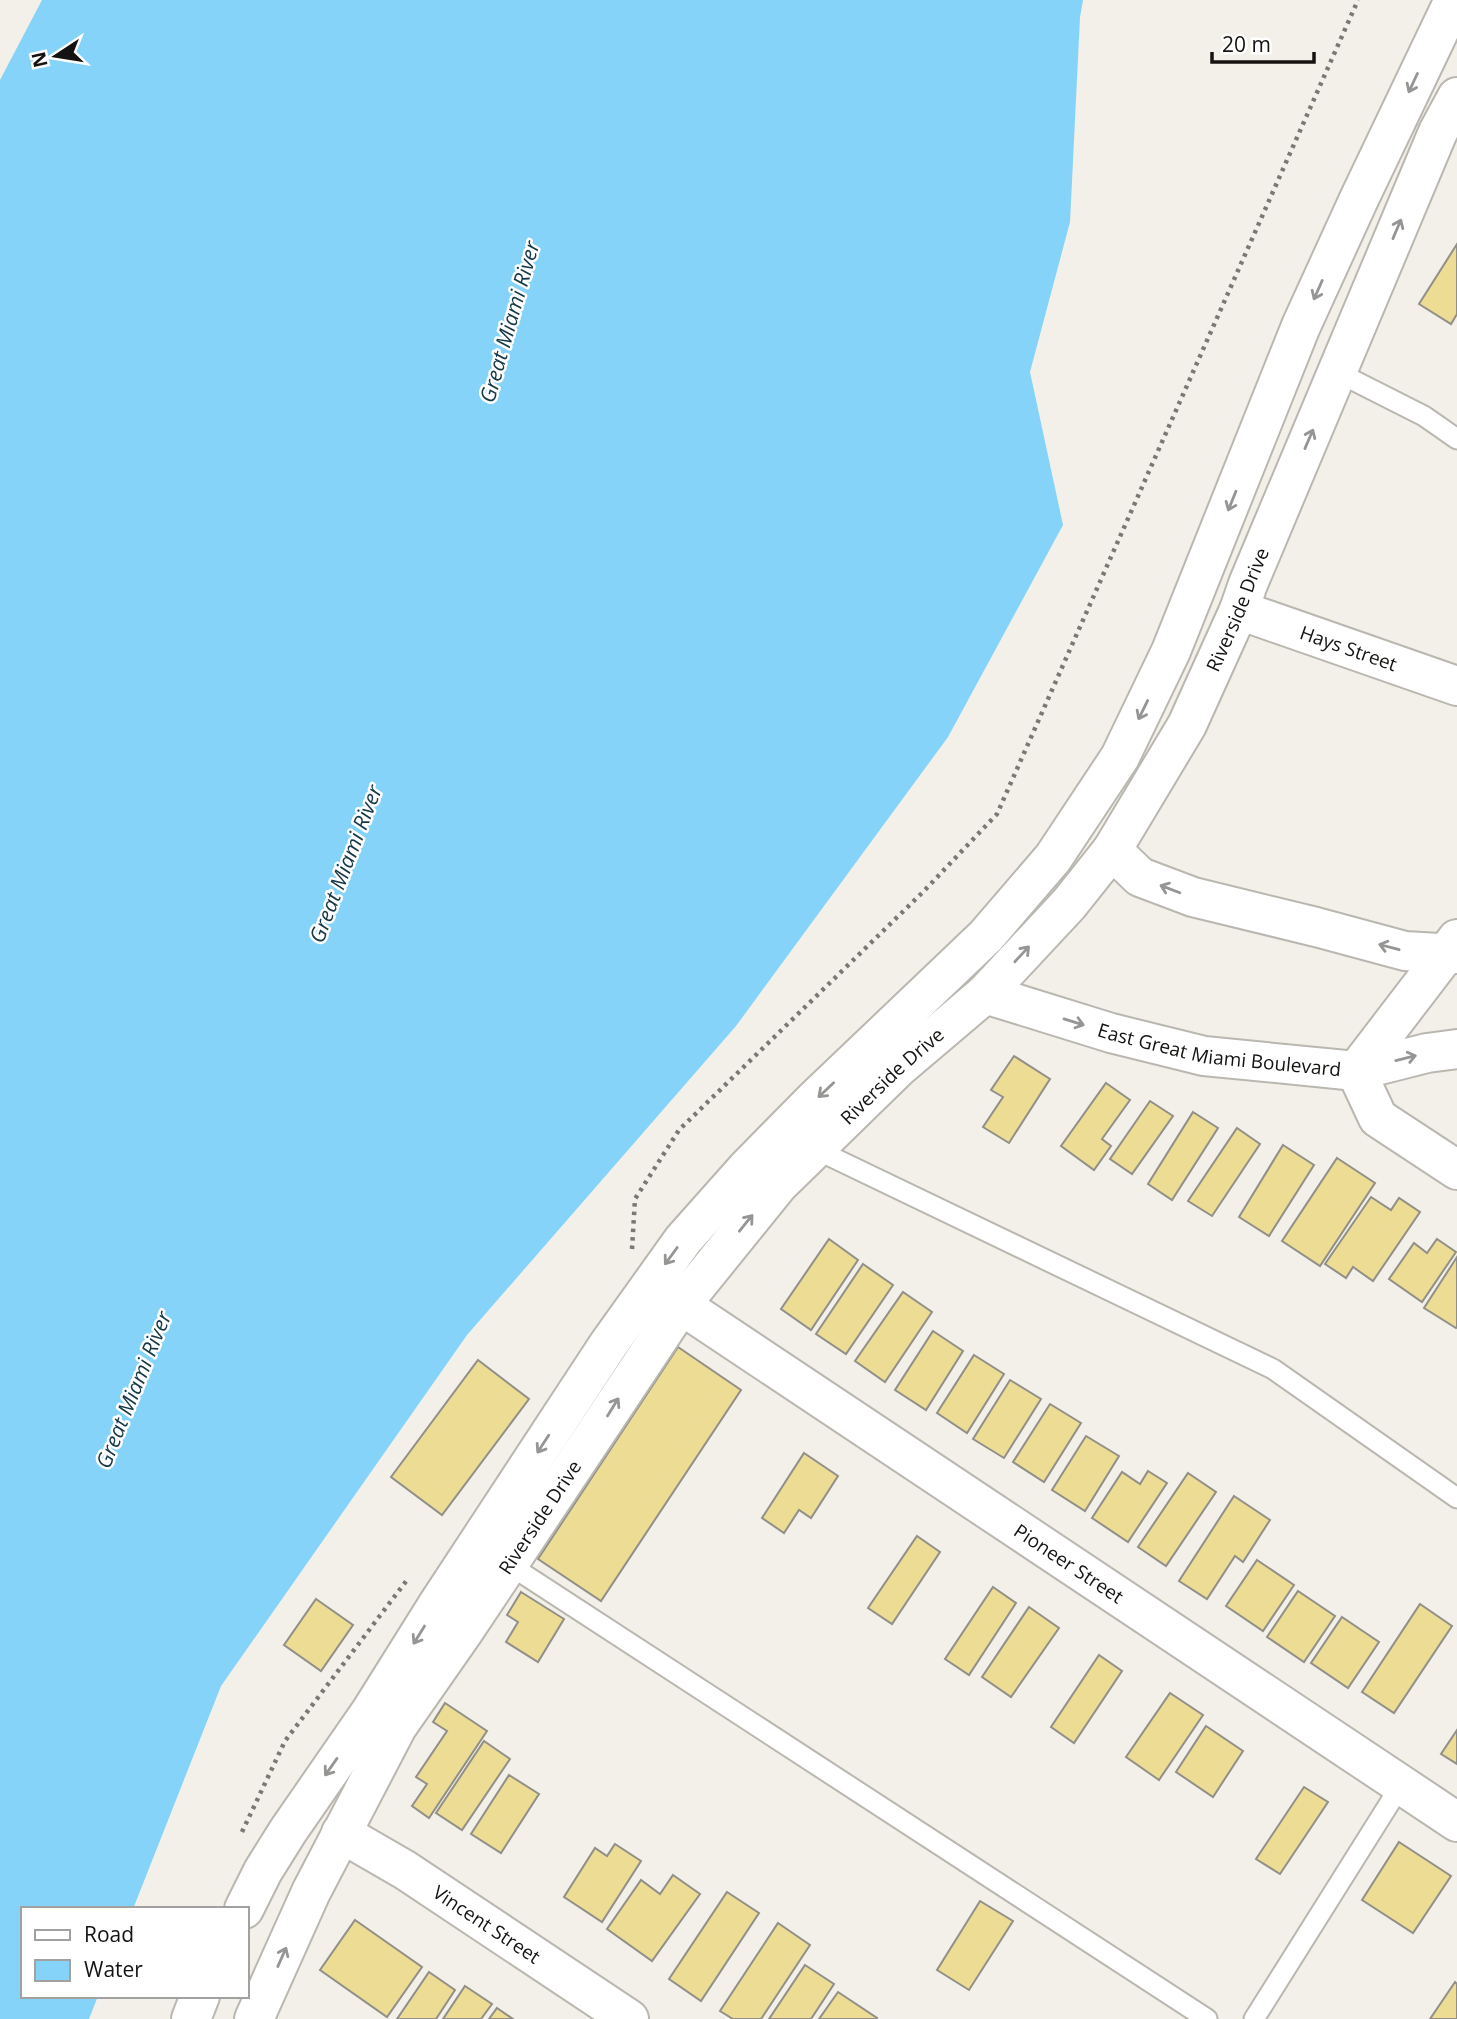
<svg xmlns="http://www.w3.org/2000/svg" width="1457" height="2019" font-family="'Open Sans',sans-serif">
<style>
.water{fill:#85d3f9}
.building{fill:#ecdc94;stroke:#918f87;stroke-width:2}
.lines{fill:none;stroke-linecap:round;stroke-linejoin:round}
.service-casing{stroke:#b9b7af;stroke-width:23}
.minor-casing{stroke:#b9b7af;stroke-width:42}
.tertiary-casing{stroke:#b9b7af;stroke-width:42}
.secondary-casing{stroke:#b9b7af;stroke-width:42}
.path{stroke:#797873;stroke-width:4.5;stroke-dasharray:3.5 5;stroke-linecap:butt}
.service{stroke:#fff;stroke-width:19}
.minor{stroke:#fff;stroke-width:38}
.tertiary{stroke:#fff;stroke-width:38}
.secondary{stroke:#fff;stroke-width:38}
.oneway{stroke:#959594}
.labels{text-anchor:middle;stroke-width:5;stroke-linejoin:round;paint-order:stroke}
.street-label{font-size:19px;fill:#141311;stroke:#fff}
.water-label{font-size:21px;font-style:italic;fill:#133746;stroke:#fff}
</style>
<rect width="100%" height="100%" fill="#f2f0e8"/>
<polygon class="water" points="42,0 1083,0 1080,17 1070,222 1030,372 1063,525 948,737 736,1026 467,1335 221,1686 133,1909 23,1909 23,1996 98,1996 89,2019 0,2019 0,80"/>
<g class="building">
<polygon points="1457,244 1457,314 1451,324 1419,304"/>
<polygon points="1014,1056 1050,1079 1009,1143 983,1127 1003,1097 991,1090"/>
<polygon points="1106,1083 1130,1100 1102,1139 1111,1146 1094,1170 1061,1146"/>
<polygon points="1150,1101 1173,1116 1132,1174 1110,1159"/>
<polygon points="1193,1112 1218,1128 1172,1200 1148,1184"/>
<polygon points="1237,1128 1260,1144 1212,1216 1188,1201"/>
<polygon points="1283,1145 1314,1165 1269,1236 1239,1217"/>
<polygon points="1337,1158 1375,1183 1320,1266 1282,1241"/>
<polygon points="1371,1197 1391,1210 1399,1198 1420,1212 1373,1281 1353,1267 1346,1278 1325,1264"/>
<polygon points="829,1239 858,1260 811,1330 781,1309"/>
<polygon points="1437,1239 1456,1252 1422,1302 1389,1279 1414,1243 1427,1253"/>
<polygon points="1457,1257 1457,1327 1456,1328 1424,1308"/>
<polygon points="863,1264 893,1285 846,1354 816,1334"/>
<polygon points="903,1292 932,1312 885,1382 855,1361"/>
<polygon points="933,1331 963,1351 926,1410 895,1390"/>
<polygon points="678,1347 741,1390 601,1601 538,1559"/>
<polygon points="974,1355 1004,1374 967,1433 937,1413"/>
<polygon points="478,1360 529,1399 442,1515 391,1477"/>
<polygon points="1010,1380 1041,1399 1004,1458 973,1439"/>
<polygon points="1050,1404 1081,1423 1044,1482 1013,1462"/>
<polygon points="1086,1436 1119,1456 1085,1511 1052,1490"/>
<polygon points="804,1453 838,1476 811,1518 799,1510 784,1533 762,1518"/>
<polygon points="1148,1471 1167,1483 1128,1542 1092,1518 1122,1472 1140,1484"/>
<polygon points="1188,1473 1216,1492 1166,1566 1138,1547"/>
<polygon points="1234,1496 1270,1520 1243,1562 1235,1556 1207,1599 1179,1581"/>
<polygon points="917,1536 940,1552 892,1624 868,1608"/>
<polygon points="1257,1560 1294,1585 1263,1631 1226,1606"/>
<polygon points="993,1587 1016,1603 969,1675 945,1659"/>
<polygon points="1298,1591 1335,1616 1304,1662 1267,1637"/>
<polygon points="521,1592 564,1619 538,1662 506,1642 518,1622 507,1615"/>
<polygon points="316,1599 353,1625 321,1671 284,1645"/>
<polygon points="1420,1604 1452,1626 1394,1713 1362,1692"/>
<polygon points="1029,1607 1059,1628 1011,1697 982,1677"/>
<polygon points="1342,1617 1379,1642 1348,1688 1311,1663"/>
<polygon points="1099,1655 1122,1671 1074,1743 1051,1727"/>
<polygon points="1170,1693 1203,1715 1159,1780 1126,1757"/>
<polygon points="445,1703 487,1731 429,1818 412,1806 427,1784 416,1777 447,1731 433,1722"/>
<polygon points="1206,1726 1243,1751 1213,1797 1176,1772"/>
<polygon points="1457,1730 1457,1764 1441,1754"/>
<polygon points="484,1741 510,1759 462,1830 436,1813"/>
<polygon points="509,1775 539,1794 501,1853 471,1834"/>
<polygon points="1304,1787 1328,1802 1280,1874 1256,1859"/>
<polygon points="1399,1842 1451,1876 1413,1933 1362,1900"/>
<polygon points="615,1844 641,1861 602,1922 564,1897 595,1848 607,1856"/>
<polygon points="673,1875 700,1894 652,1961 607,1929 641,1880 660,1894"/>
<polygon points="727,1892 759,1913 701,2001 669,1979"/>
<polygon points="980,1901 1013,1921 969,1990 937,1970"/>
<polygon points="355,1920 422,1967 387,2017 320,1970"/>
<polygon points="778,1923 810,1945 761,2019 733,2019 720,2011"/>
<polygon points="805,1965 834,1984 811,2019 769,2019"/>
<polygon points="429,1972 455,1990 436,2019 397,2019"/>
<polygon points="1455,1982 1457,1984 1457,2019 1430,2019"/>
<polygon points="465,1986 492,2004 481,2019 443,2019"/>
<polygon points="838,1992 877,2018 876,2019 819,2019"/>
<polygon points="497,2008 513,2019 489,2019"/>
</g>
<g class="lines">
<g class="service-casing">
<g id="service">
<polyline points="1337,372 1424,416 1457,439"/>
<polyline points="815,1149 1273,1369 1457,1498"/>
<polyline points="508,1564 1207,2019"/>
<polyline points="1254,2019 1401,1785"/>
</g>
</g>
<g class="minor-casing">
<g id="minor">
<path id="s1" d="M 1239,610 L 1457,686"/>
<polyline points="1457,939 1356,1071 1378,1118 1457,1170"/>
<path id="s2" d="M 681,1305 L 1457,1822"/>
<path id="s3" d="M 341,1833 L 405,1870 L 629,2019"/>
</g>
</g>
<g class="tertiary-casing">
<g id="tertiary">
<polyline points="1112,850 1140,877 1193,897 1316,927 1405,951 1457,954"/>
<path id="s4" d="M 985,994 L 1111,1033 L 1204,1056 L 1356,1071 L 1427,1053 L 1457,1049"/>
</g>
</g>
<g class="secondary-casing">
<g id="secondary">
<polyline points="244,1909 263,1871 288,1831 371,1711 438,1604 608,1345 683,1240 747,1168 814,1100 986,936 1053,858 1120,757 1171,651 1301,326 1359,199 1454,0"/>
<polyline points="191,2019 200,1996"/>
<path id="s5" d="M 254,2019 L 311,1892 L 397,1727 L 464,1631 L 681,1305 L 778,1185 L 899,1067 L 985,994 L 1069,904 L 1112,850 L 1187,725 L 1239,610 L 1248,584 L 1438,132 L 1457,97"/>
</g>
</g>
<g class="path">
<polyline points="632,1249 635,1199 679,1130 923,892 997,814 1358,0"/>
<polyline points="242,1832 285,1741 407,1580"/>
</g>
<use href="#service" class="service"/>
<use href="#minor" class="minor"/>
<use href="#tertiary" class="tertiary"/>
<use href="#secondary" class="secondary"/>
</g>
<defs><path id="oneway-shaft" d="M-6 0H5M1.5-3L5.5 0L1.5 3" fill="none" stroke-width="1.6" stroke-linecap="round" stroke-linejoin="round" transform="scale(1.75)"/></defs>
<g class="oneway">
<use href="#oneway-shaft" transform="translate(1413 83) rotate(115)"/>
<use href="#oneway-shaft" transform="translate(1397 229) rotate(-67)"/>
<use href="#oneway-shaft" transform="translate(1318 290) rotate(114)"/>
<use href="#oneway-shaft" transform="translate(1309 439) rotate(-67)"/>
<use href="#oneway-shaft" transform="translate(1232 501) rotate(112)"/>
<use href="#oneway-shaft" transform="translate(1143 710) rotate(116)"/>
<use href="#oneway-shaft" transform="translate(1170 889) rotate(-159)"/>
<use href="#oneway-shaft" transform="translate(1389 947) rotate(-165)"/>
<use href="#oneway-shaft" transform="translate(1022 954) rotate(-47)"/>
<use href="#oneway-shaft" transform="translate(1074 1022) rotate(17)"/>
<use href="#oneway-shaft" transform="translate(1406 1058) rotate(-14)"/>
<use href="#oneway-shaft" transform="translate(826 1090) rotate(137)"/>
<use href="#oneway-shaft" transform="translate(746 1223) rotate(-51)"/>
<use href="#oneway-shaft" transform="translate(671 1256) rotate(126)"/>
<use href="#oneway-shaft" transform="translate(613 1407) rotate(-58)"/>
<use href="#oneway-shaft" transform="translate(543 1444) rotate(123)"/>
<use href="#oneway-shaft" transform="translate(419 1635) rotate(122)"/>
<use href="#oneway-shaft" transform="translate(331 1767) rotate(125)"/>
<use href="#oneway-shaft" transform="translate(282 1957) rotate(-66)"/>
</g>
<g class="labels">
<g class="street-label">
<text dy="7" stroke="none"><textPath href="#s5" startOffset="1734">Riverside Drive</textPath></text>
<text dy="7" stroke="none"><textPath href="#s1" startOffset="116">Hays Street</textPath></text>
<text dy="7" stroke="none"><textPath href="#s4" startOffset="242">East Great Miami Boulevard</textPath></text>
<text dy="7" stroke="none"><textPath href="#s5" startOffset="1146">Riverside Drive</textPath></text>
<text dy="7" stroke="none"><textPath href="#s5" startOffset="579">Riverside Drive</textPath></text>
<text dy="7" stroke="none"><textPath href="#s2" startOffset="466">Pioneer Street</textPath></text>
<text dy="7" stroke="none"><textPath href="#s3" startOffset="172">Vincent Street</textPath></text>
</g>
<g class="water-label">
<text transform="translate(510 322) rotate(-74)" y="7">Great Miami River</text>
<text transform="translate(346 864) rotate(-69)" y="7">Great Miami River</text>
<text transform="translate(134 1390) rotate(-68)" y="7">Great Miami River</text>
</g>
</g>
<rect x="21" y="1907" width="228" height="91" fill="#ffffff" stroke="#a1a1a0" stroke-width="2"/>
<rect x="35" y="1930" width="35" height="10" fill="#ffffff" stroke="#a1a1a0" stroke-width="2"/>
<text x="84" y="1942" font-size="21" fill="#141311">Road</text>
<rect x="35" y="1960" width="35" height="21" fill="#85d3f9" stroke="#a1a1a0" stroke-width="2"/>
<text x="84" y="1977" font-size="21" fill="#141311">Water</text>
<g transform="translate(56 56) rotate(258)" stroke="#ffffff" stroke-width="5" paint-order="stroke">
<path d="M0-5L12 26L0 18L-12 26Z" fill="#141311"/>
<text y="-10" font-size="19" font-weight="bold" text-anchor="middle" fill="#141311">N</text>
</g>
<path d="M1212 52v10h102v-10" fill="none" stroke="#141311" stroke-width="3.5"/>
<text x="1222" y="52" font-size="21" fill="#141311" stroke="#ffffff" stroke-width="5" paint-order="stroke">20 m</text>
</svg>
